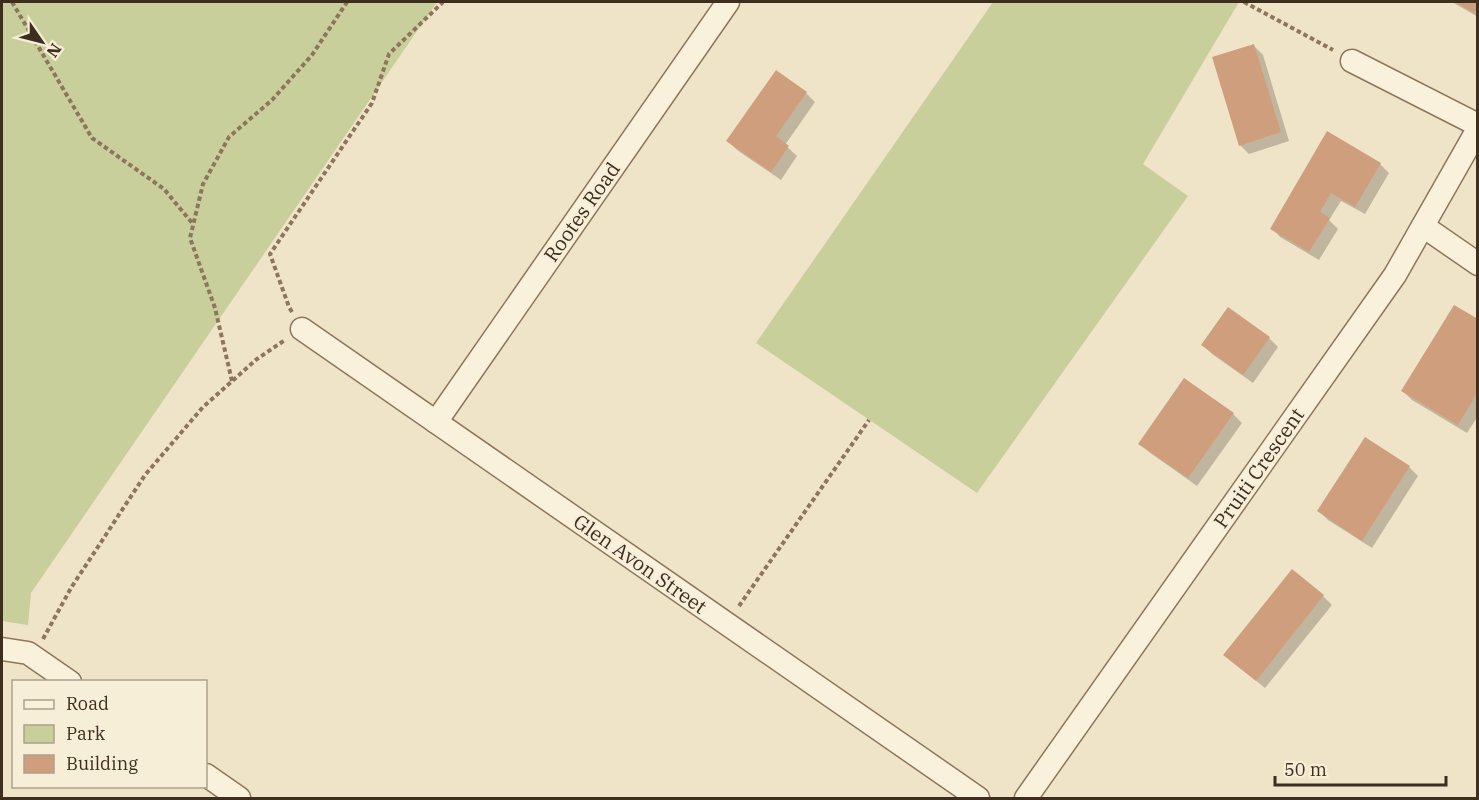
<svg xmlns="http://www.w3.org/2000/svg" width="1479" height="800" font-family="'IBM Plex Serif',serif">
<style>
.green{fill:#c9cf9b}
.shadow{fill:#0003}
.building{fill:#cf9f7d}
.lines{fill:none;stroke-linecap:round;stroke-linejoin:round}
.minor-casing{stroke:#8d765c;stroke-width:25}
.path{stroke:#8d765c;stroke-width:4;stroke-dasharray:4.5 3;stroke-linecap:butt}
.minor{stroke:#faf1dc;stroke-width:22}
.labels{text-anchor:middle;stroke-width:5;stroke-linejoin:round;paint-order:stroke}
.street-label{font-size:20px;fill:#3d2e20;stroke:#f7eed8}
</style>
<rect width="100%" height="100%" fill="#f0e4c8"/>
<g class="green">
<polygon points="2,2 437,2 31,593 28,625 2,621"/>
<polygon points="993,2 1239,2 1143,164 1188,196 977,493 756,343"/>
</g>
<g class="shadow">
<polygon points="1452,2 1478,2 1478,17"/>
<polygon points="1254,46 1263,55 1289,141 1249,154 1240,145"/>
<polygon points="806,93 815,102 785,145 797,156 781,180 737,150 728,141"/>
<polygon points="1328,133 1380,164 1389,173 1365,214 1341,201 1329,220 1338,229 1319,260 1280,237 1272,228"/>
<polygon points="1478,321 1478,416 1467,433 1412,400 1403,391"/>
<polygon points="1269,338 1278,347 1253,383 1212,354 1203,345"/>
<polygon points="1233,414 1242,423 1197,486 1149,452 1140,443"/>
<polygon points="1366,439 1409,467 1418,476 1372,548 1328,520 1319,511"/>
<polygon points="1323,596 1332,605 1265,688 1234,663"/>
</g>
<g class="building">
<polygon points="1455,2 1478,2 1478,7 1474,13"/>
<polygon points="1254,44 1281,132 1239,146 1212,57"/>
<polygon points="776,70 807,92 776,136 789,146 771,172 726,141"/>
<polygon points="1327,131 1381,163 1355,207 1331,193 1320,212 1330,218 1309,252 1270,229"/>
<polygon points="1454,305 1478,319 1478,392 1458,425 1401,391"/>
<polygon points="1228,307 1270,337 1243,375 1201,345"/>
<polygon points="1184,378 1234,413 1188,478 1138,444"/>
<polygon points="1365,437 1410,466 1362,541 1317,511"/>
<polygon points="1292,569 1324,595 1256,681 1223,655"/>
</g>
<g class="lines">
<g class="minor-casing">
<g id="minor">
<polyline points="1352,61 1478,125"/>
<polyline points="1423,226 1478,264"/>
<polyline points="302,329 978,798"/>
<polyline points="436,422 728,2"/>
<polyline points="2,649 28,653 70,682"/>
<polyline points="206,775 239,798"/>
<polyline points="1026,798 1395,275 1478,129"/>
</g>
</g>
<g class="path">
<polyline points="12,2 92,138 164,189 193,224"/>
<polyline points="1244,2 1333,50"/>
<polyline points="292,312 289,307 270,254 372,103 389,54 443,2"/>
<polyline points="232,381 215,308 190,238 203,184 229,137 272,100 312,55 347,2"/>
<polyline points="739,606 869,420"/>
<polyline points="43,639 71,588 145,475 203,407 257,359 285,340"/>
</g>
<use href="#minor" class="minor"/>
</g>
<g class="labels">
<g class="street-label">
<text transform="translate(582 212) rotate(-55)" y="7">Rootes Road</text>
<text transform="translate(1259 468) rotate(-55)" y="7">Pruiti Crescent</text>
<text transform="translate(640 564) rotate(35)" y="7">Glen Avon Street</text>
</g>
</g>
<rect width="1479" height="800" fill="none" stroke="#3d2e20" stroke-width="6"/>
<rect x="12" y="680" width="195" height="108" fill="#f7eed8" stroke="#ada18e" stroke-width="1.5"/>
<rect x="24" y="700" width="30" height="9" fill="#faf1dc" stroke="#ada18e" stroke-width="1.5"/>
<text x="66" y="710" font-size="18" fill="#3d2e20">Road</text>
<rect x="24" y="725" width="30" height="18" fill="#c9cf9b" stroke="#ada18e" stroke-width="1.5"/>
<text x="66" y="740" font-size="18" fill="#3d2e20">Park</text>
<rect x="24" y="755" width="30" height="18" fill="#cf9f7d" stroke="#ada18e" stroke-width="1.5"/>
<text x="66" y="770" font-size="18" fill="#3d2e20">Building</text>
<g transform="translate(42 42) rotate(125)" stroke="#f7eed8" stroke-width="4.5" paint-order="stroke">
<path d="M0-4.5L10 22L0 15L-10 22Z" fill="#3d2e20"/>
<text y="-9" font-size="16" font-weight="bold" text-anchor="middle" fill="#3d2e20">N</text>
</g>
<path d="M1275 776v9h171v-9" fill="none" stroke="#3d2e20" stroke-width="3"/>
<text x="1284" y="776" font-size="18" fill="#3d2e20" stroke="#f7eed8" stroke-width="4.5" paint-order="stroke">50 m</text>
</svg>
